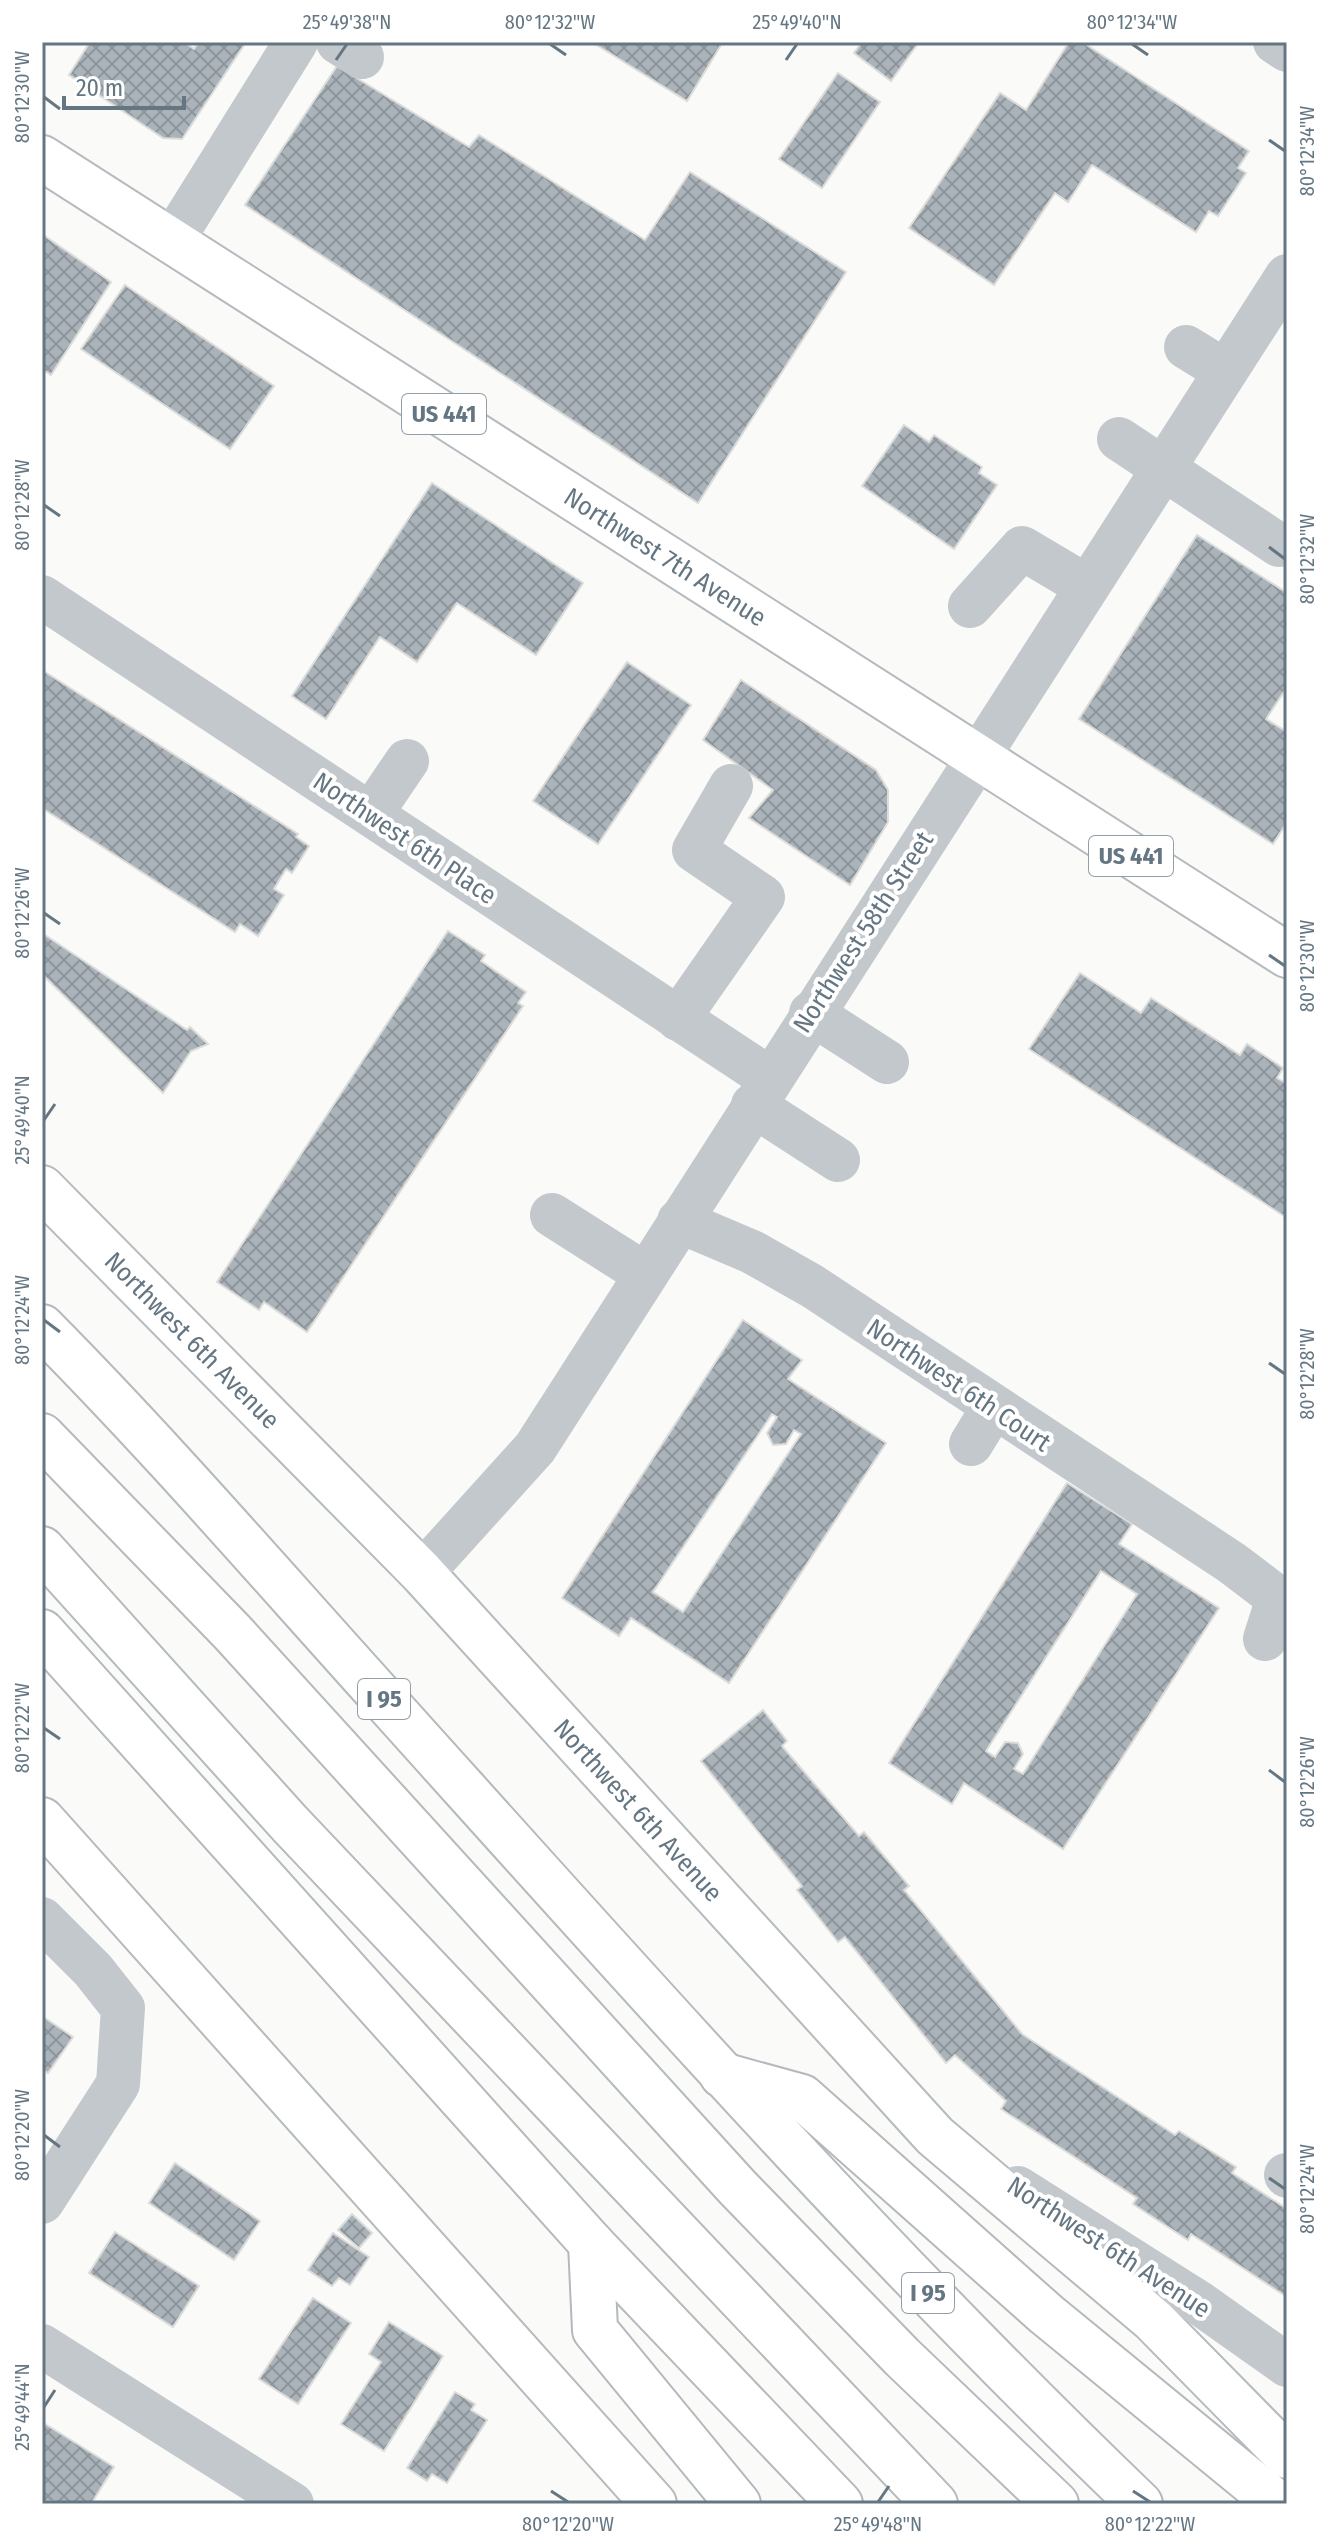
<svg xmlns="http://www.w3.org/2000/svg" width="1329" height="2546" font-family="'Fira Sans Condensed',sans-serif">
<style>
.building{fill:url(#building-cross-hatch);stroke:#dcdcda;stroke-width:2;fill-rule:evenodd}
.lines{fill:none;stroke-linecap:round;stroke-linejoin:round}
.major-casing{stroke:#b5babe;stroke-width:48}
.highway-casing{stroke:#b4b9bd;stroke-width:48}
.minor{stroke:#c3c8cc;stroke-width:44}
.major{stroke:#fff;stroke-width:44}
.highway{stroke:#fff;stroke-width:44}
.ticks{fill:none;stroke:#657683;stroke-width:3}
.labels{text-anchor:middle;stroke-width:8;stroke-linejoin:round;paint-order:stroke}
.shield{fill:#fff;stroke:#939fa8;stroke-width:2}
.shield-label{font-size:24px;font-weight:bold;fill:#657683}
.street-label{font-size:26px;fill:#657683;stroke:#fff}
.neatline{fill:none;stroke:#657683;stroke-width:3}
.ticks-label{font-size:20px;text-anchor:middle;fill:#657683}
</style>
<defs>
<pattern id="building-cross-hatch" width="8" height="8" patternUnits="userSpaceOnUse" patternTransform="scale(2)"><rect width="8" height="8" fill="#aab3b9"/><path d="M0 0l8 8M0 8l8-8" fill="none" stroke="#8e969c"/></pattern>
</defs>
<rect width="100%" height="100%" fill="#fafaf8"/>
<g class="building">
<polygon points="90,42 184,42 194,49 199,42 246,42 182,139 163,138 69,75"/>
<polygon points="592,42 715,42 721,45 687,101"/>
<polygon points="862,42 919,42 891,81 854,53"/>
<polygon points="1069,42 1082,42 1249,151 1238,168 1246,173 1218,216 1209,211 1196,232 1092,165 1068,202 1055,193 994,285 909,228 1000,93 1026,110"/>
<polygon points="337,66 469,147 479,135 645,240 690,172 846,272 698,503 245,205"/>
<polygon points="838,73 880,102 822,188 779,159"/>
<polygon points="42,234 111,282 51,375 42,369"/>
<polygon points="125,285 274,386 230,449 81,349"/>
<polygon points="904,425 929,442 934,435 982,467 979,473 997,485 954,549 862,486"/>
<polygon points="432,483 583,583 536,655 457,603 417,662 380,637 326,719 292,696"/>
<polygon points="1197,535 1287,593 1287,687 1266,719 1287,732 1287,822 1273,844 1079,719"/>
<polygon points="627,662 691,705 598,844 533,801"/>
<polygon points="42,670 298,834 296,837 309,846 292,873 286,869 274,889 284,895 258,936 240,924 235,932 42,808"/>
<polygon points="741,680 876,770 888,790 888,822 850,885 749,818 773,790 703,740"/>
<polygon points="448,931 485,955 481,961 526,992 518,1003 523,1006 307,1332 264,1302 259,1310 217,1282"/>
<polygon points="42,933 187,1030 190,1027 208,1044 191,1051 163,1093 42,974"/>
<polygon points="1080,973 1141,1013 1151,998 1240,1055 1247,1044 1283,1068 1277,1078 1287,1084 1287,1218 1029,1049"/>
<path d="M 743,1320 L 802,1360 L 788,1379 L 886,1443 L 729,1683 L 631,1618 L 619,1636 L 562,1598 ZM 772,1414 L 777,1417 L 767,1433 L 773,1445 L 786,1444 L 794,1430 L 801,1434 L 683,1612 L 653,1592 Z"/>
<path d="M 1067,1483 L 1132,1524 L 1119,1544 L 1219,1608 L 1063,1849 L 964,1783 L 952,1804 L 889,1763 ZM 1101,1571 L 1137,1594 L 1023,1774 L 1014,1769 L 1023,1754 L 1018,1743 L 1005,1742 L 995,1757 L 986,1751 Z"/>
<polygon points="763,1710 787,1741 782,1746 859,1836 864,1832 909,1886 904,1890 1022,2034 1175,2135 1179,2131 1236,2167 1232,2173 1287,2209 1287,2297 1191,2234 1188,2240 1133,2204 1137,2198 1001,2109 1006,2101 955,2055 946,2063 845,1937 838,1942 797,1890 802,1886 701,1761"/>
<polygon points="42,2016 73,2037 48,2073 42,2069"/>
<polygon points="175,2163 260,2221 234,2260 149,2203"/>
<polygon points="352,2214 372,2233 359,2248 338,2230"/>
<polygon points="115,2232 199,2286 173,2327 89,2273"/>
<polygon points="333,2233 369,2257 350,2285 339,2278 332,2286 308,2270"/>
<polygon points="313,2298 351,2323 298,2404 259,2379"/>
<polygon points="389,2322 443,2356 384,2451 341,2424 381,2362 369,2354"/>
<polygon points="455,2392 475,2404 471,2410 487,2420 447,2483 432,2474 427,2481 407,2468"/>
<polygon points="42,2422 114,2467 91,2504 42,2501"/>
</g>
<g class="lines">
<g class="major-casing">
<g id="major">
<path id="s1" d="M 42,158 L 1287,955"/>
<path id="s2" d="M 42,1188 L 422,1573 L 935,2136 L 1153,2320 L 1287,2456"/>
<polyline points="42,1820 654,2504"/>
</g>
</g>
<g class="highway-casing">
<g id="highway">
<path d="M 42,1327 C 162,1448 273,1577 387,1703 C 632,1975 875,2250 1140,2504"/>
<polyline points="42,1436 233,1633 737,2187 902,2357 1056,2504"/>
<polyline points="42,1549 290,1824 935,2504"/>
<polyline points="42,1632 591,2243 840,2504"/>
<polyline points="722,2075 802,2097 1046,2314 1278,2504"/>
<polyline points="591,2243 595,2330 738,2504"/>
</g>
</g>
<g class="minor">
<polyline points="338,42 362,57"/>
<polyline points="1275,42 1287,50"/>
<polyline points="172,241 296,42"/>
<polyline points="1186,347 1225,371"/>
<polyline points="1119,439 1279,545"/>
<polyline points="42,597 769,1078"/>
<polyline points="970,606 1022,548 1086,586"/>
<polyline points="371,814 407,761"/>
<polyline points="811,1013 887,1062"/>
<polyline points="678,1019 763,897 694,850 731,786"/>
<polyline points="753,1105 838,1160"/>
<polyline points="552,1215 645,1274"/>
<polyline points="679,1221 752,1252 812,1286 1232,1563 1278,1598 1265,1639"/>
<polyline points="971,1444 993,1408"/>
<polyline points="422,1573 535,1448 1287,276"/>
<polyline points="42,1919 93,1970 123,2008 118,2084 42,2202"/>
<polyline points="1286,2175 1287,2176"/>
<polyline points="1018,2188 1198,2302 1287,2365"/>
<polyline points="42,2346 292,2504"/>
</g>
<use href="#major" class="major"/>
<use href="#highway" class="highway"/>
</g>
<path class="ticks" d="M 550,44 L 566,55M 1132,44 L 1148,55M 336,60 L 347,44M 786,60 L 797,44M 44,97 L 60,109M 1269,140 L 1285,151M 44,505 L 60,516M 1269,547 L 1285,559M 44,913 L 60,924M 1269,955 L 1285,966M 44,1120 L 55,1104M 44,1320 L 60,1332M 1269,1363 L 1285,1374M 44,1728 L 60,1739M 1269,1770 L 1285,1782M 44,2135 L 60,2147M 1269,2178 L 1285,2189M 44,2407 L 55,2390M 551,2491 L 568,2502M 1133,2491 L 1150,2502M 878,2502 L 889,2486"/>
<g class="labels">
<g class="shield">
<rect x="402" y="394" width="84" height="40" rx="6"/>
<rect x="1089" y="836" width="84" height="40" rx="6"/>
<rect x="358" y="1679" width="52" height="40" rx="6"/>
<rect x="902" y="2273" width="52" height="40" rx="6"/>
</g>
<g class="shield-label">
<text x="444" y="422">US 441</text>
<text x="1131" y="864">US 441</text>
<text x="384" y="1707">I 95</text>
<text x="928" y="2301">I 95</text>
</g>
<g class="street-label">
<text dy="9" stroke="none"><textPath href="#s1" startOffset="740">Northwest 7th Avenue</textPath></text>
<text transform="translate(405 838) rotate(34)" y="9">Northwest 6th Place</text>
<text transform="translate(863 932) rotate(-57)" y="9">Northwest 58th Street</text>
<text dy="9" stroke="none"><textPath href="#s2" startOffset="214">Northwest 6th Avenue</textPath></text>
<text transform="translate(959 1385) rotate(34)" y="9">Northwest 6th Court</text>
<text dy="9" stroke="none"><textPath href="#s2" startOffset="862">Northwest 6th Avenue</textPath></text>
<text transform="translate(1109 2247) rotate(33)" y="9">Northwest 6th Avenue</text>
</g>
</g>
<rect width="1329" height="2546" fill="none" stroke="#ffffff" stroke-width="88"/>
<path d="M64 96v12h120v-12" fill="none" stroke="#657683" stroke-width="4"/>
<text x="76" y="96" font-size="24" fill="#657683" stroke="#ffffff" stroke-width="6" paint-order="stroke">20 m</text>
<rect x="44" y="44" width="1241" height="2458" class="neatline"/>
<g class="ticks-label">
<text x="347" y="29">25°49'38"N</text>
<text x="550" y="29">80°12'32"W</text>
<text x="797" y="29">25°49'40"N</text>
<text x="1132" y="29">80°12'34"W</text>
<text transform="translate(22 97) rotate(-90)" y="7">80°12'30"W</text>
<text transform="translate(1307 151) rotate(-90)" y="7">80°12'34"W</text>
<text transform="translate(22 505) rotate(-90)" y="7">80°12'28"W</text>
<text transform="translate(1307 559) rotate(-90)" y="7">80°12'32"W</text>
<text transform="translate(22 913) rotate(-90)" y="7">80°12'26"W</text>
<text transform="translate(1307 966) rotate(-90)" y="7">80°12'30"W</text>
<text transform="translate(22 1120) rotate(-90)" y="7">25°49'40"N</text>
<text transform="translate(22 1320) rotate(-90)" y="7">80°12'24"W</text>
<text transform="translate(1307 1374) rotate(-90)" y="7">80°12'28"W</text>
<text transform="translate(22 1728) rotate(-90)" y="7">80°12'22"W</text>
<text transform="translate(1307 1782) rotate(-90)" y="7">80°12'26"W</text>
<text transform="translate(22 2135) rotate(-90)" y="7">80°12'20"W</text>
<text transform="translate(1307 2189) rotate(-90)" y="7">80°12'24"W</text>
<text transform="translate(22 2407) rotate(-90)" y="7">25°49'44"N</text>
<text x="568" y="2531">80°12'20"W</text>
<text x="878" y="2531">25°49'48"N</text>
<text x="1150" y="2531">80°12'22"W</text>
</g>
</svg>
